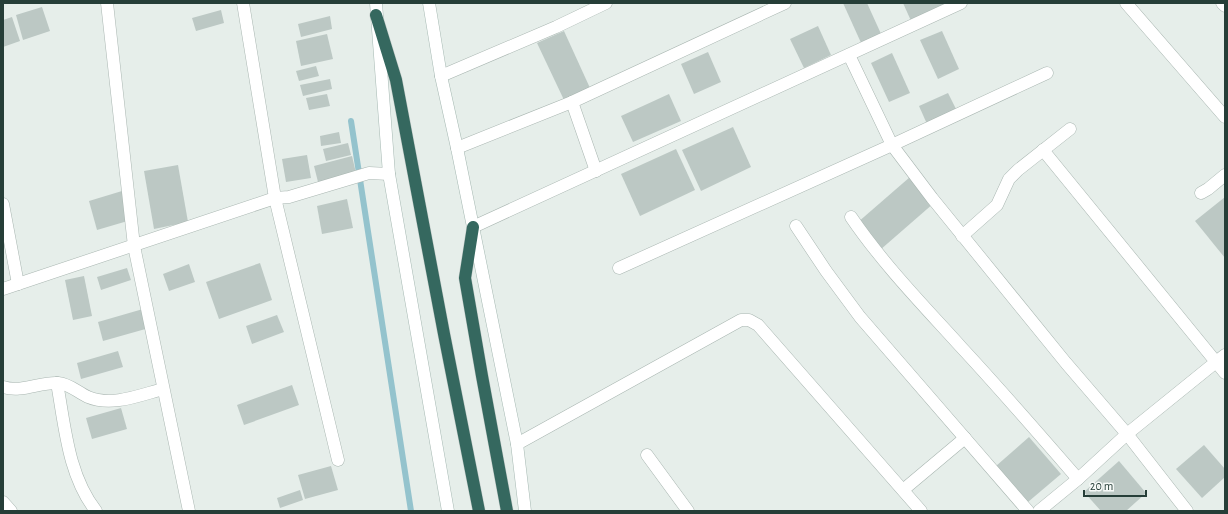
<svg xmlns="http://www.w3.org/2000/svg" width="1228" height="514" font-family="'Alegreya Sans',sans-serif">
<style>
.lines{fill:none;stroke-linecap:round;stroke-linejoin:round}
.stream{stroke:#94c3cd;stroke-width:6}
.building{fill:#bcc8c4}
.street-casing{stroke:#a9b6b1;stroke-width:13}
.secondary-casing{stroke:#a5b8b2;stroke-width:13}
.highway-casing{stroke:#c2c9c7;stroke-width:13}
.street{stroke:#fff;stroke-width:12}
.secondary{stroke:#fff;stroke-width:12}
.highway{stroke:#35685f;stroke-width:12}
</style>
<rect width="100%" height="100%" fill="#e6eeea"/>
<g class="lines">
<polyline class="stream" points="351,121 411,511"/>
</g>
<g class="building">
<polygon points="843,3 867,3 882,36 862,45"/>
<polygon points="903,3 956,3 912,23"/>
<polygon points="42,7 50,31 23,40 16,15"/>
<polygon points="221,10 224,23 196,31 192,18"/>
<polygon points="330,16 332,29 301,37 298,24"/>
<polygon points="12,17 20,41 3,47 3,20"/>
<polygon points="818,26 831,55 804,68 790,39"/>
<polygon points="564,31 590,88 564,100 537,43"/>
<polygon points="942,31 959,69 938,79 920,40"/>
<polygon points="327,34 333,59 301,66 296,41"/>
<polygon points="708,52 721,82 694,94 681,64"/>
<polygon points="892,53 910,93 889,102 871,63"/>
<polygon points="316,66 319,76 299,81 296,71"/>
<polygon points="330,79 332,89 303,96 300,85"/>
<polygon points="948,93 957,111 927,124 919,106"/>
<polygon points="327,94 330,106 309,110 306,98"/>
<polygon points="669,94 681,121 633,142 621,116"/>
<polygon points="733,127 751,167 701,191 682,150"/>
<polygon points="339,132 341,143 321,146 320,136"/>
<polygon points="348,143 351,155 326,161 323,149"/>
<polygon points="676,149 695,190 640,216 621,174"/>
<polygon points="307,155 311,178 286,182 282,159"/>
<polygon points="352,156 356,173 318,182 314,166"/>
<polygon points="178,165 188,222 154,229 144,171"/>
<polygon points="910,177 934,203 880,250 857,223"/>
<polygon points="122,191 131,220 97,230 89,201"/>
<polygon points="1225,197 1225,258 1195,221"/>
<polygon points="347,199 353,228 322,234 317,206"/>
<polygon points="260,263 272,300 219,319 206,282"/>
<polygon points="189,264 195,282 169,291 163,274"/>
<polygon points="127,268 131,280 101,290 97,277"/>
<polygon points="84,276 92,316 73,320 65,280"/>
<polygon points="143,309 149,328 103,341 98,322"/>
<polygon points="277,315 284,332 252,344 246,326"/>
<polygon points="118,351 123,367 81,379 77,363"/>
<polygon points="292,385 299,405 244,425 237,405"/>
<polygon points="121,408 127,429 92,439 86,418"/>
<polygon points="1029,437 1061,474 1028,502 996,466"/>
<polygon points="1204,445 1225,469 1225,477 1202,498 1176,469"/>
<polygon points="1119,461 1146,493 1126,511 1101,511 1084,492"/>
<polygon points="331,466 338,490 305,499 298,475"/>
<polygon points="300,490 303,500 280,508 277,498"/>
</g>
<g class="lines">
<g class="street-casing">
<g id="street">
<polyline points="107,3 134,246 189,511"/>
<polyline points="243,3 275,198 338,460"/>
<polyline points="1126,3 1225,117"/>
<polyline points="1222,3 1225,6"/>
<polyline points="849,55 892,145 932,198 1066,363 1127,434 1187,511"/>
<polyline points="441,76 556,27 606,3"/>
<polyline points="572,102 596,171"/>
<polyline points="457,148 572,102 785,3"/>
<polyline points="1201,193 1208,189 1225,175"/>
<polyline points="3,204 18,284"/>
<path d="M 851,217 C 883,264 923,305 961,347 C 1001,390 1039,434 1078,479"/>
<polyline points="796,226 826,271 860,317 1028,511"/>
<polyline points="473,227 961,3"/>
<polyline points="962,236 997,205 1009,179 1018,170 1070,129"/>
<polyline points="619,268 892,145 1047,73"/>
<polyline points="3,289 275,198 289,197 369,173 389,174"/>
<polyline points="1225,355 1216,362 1225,373"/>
<path d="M 57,383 C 65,427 68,475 96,511"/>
<path d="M 3,387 C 22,393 39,382 58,383 C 70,384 77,392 88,397 C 112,407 140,395 163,389"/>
<polyline points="517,444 741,320 749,320 758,325 921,511"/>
<polyline points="647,455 688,511"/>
<polyline points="903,490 965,438"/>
<polyline points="3,502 11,511"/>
<polyline points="1039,511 1078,479 1127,434 1216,362 1043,150"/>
</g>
</g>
<g class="secondary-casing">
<g id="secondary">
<polyline points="376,3 389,174 448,511"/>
<polyline points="429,3 441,76 457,148 517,444 525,511"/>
</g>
</g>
<g class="highway-casing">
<g id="highway">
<polyline points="376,15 396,80 444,334 479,511"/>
<polyline points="473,227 465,278 482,376 507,511"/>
</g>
</g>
<use href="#street" class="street"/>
<use href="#secondary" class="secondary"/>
<use href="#highway" class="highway"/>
</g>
<rect width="1228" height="514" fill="none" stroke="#263e38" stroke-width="8"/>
<path d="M1084 490v6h62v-6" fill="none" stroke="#263e38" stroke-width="2"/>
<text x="1090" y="490" font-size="12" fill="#263e38" stroke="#f7faf8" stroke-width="3" paint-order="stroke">20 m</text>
</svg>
